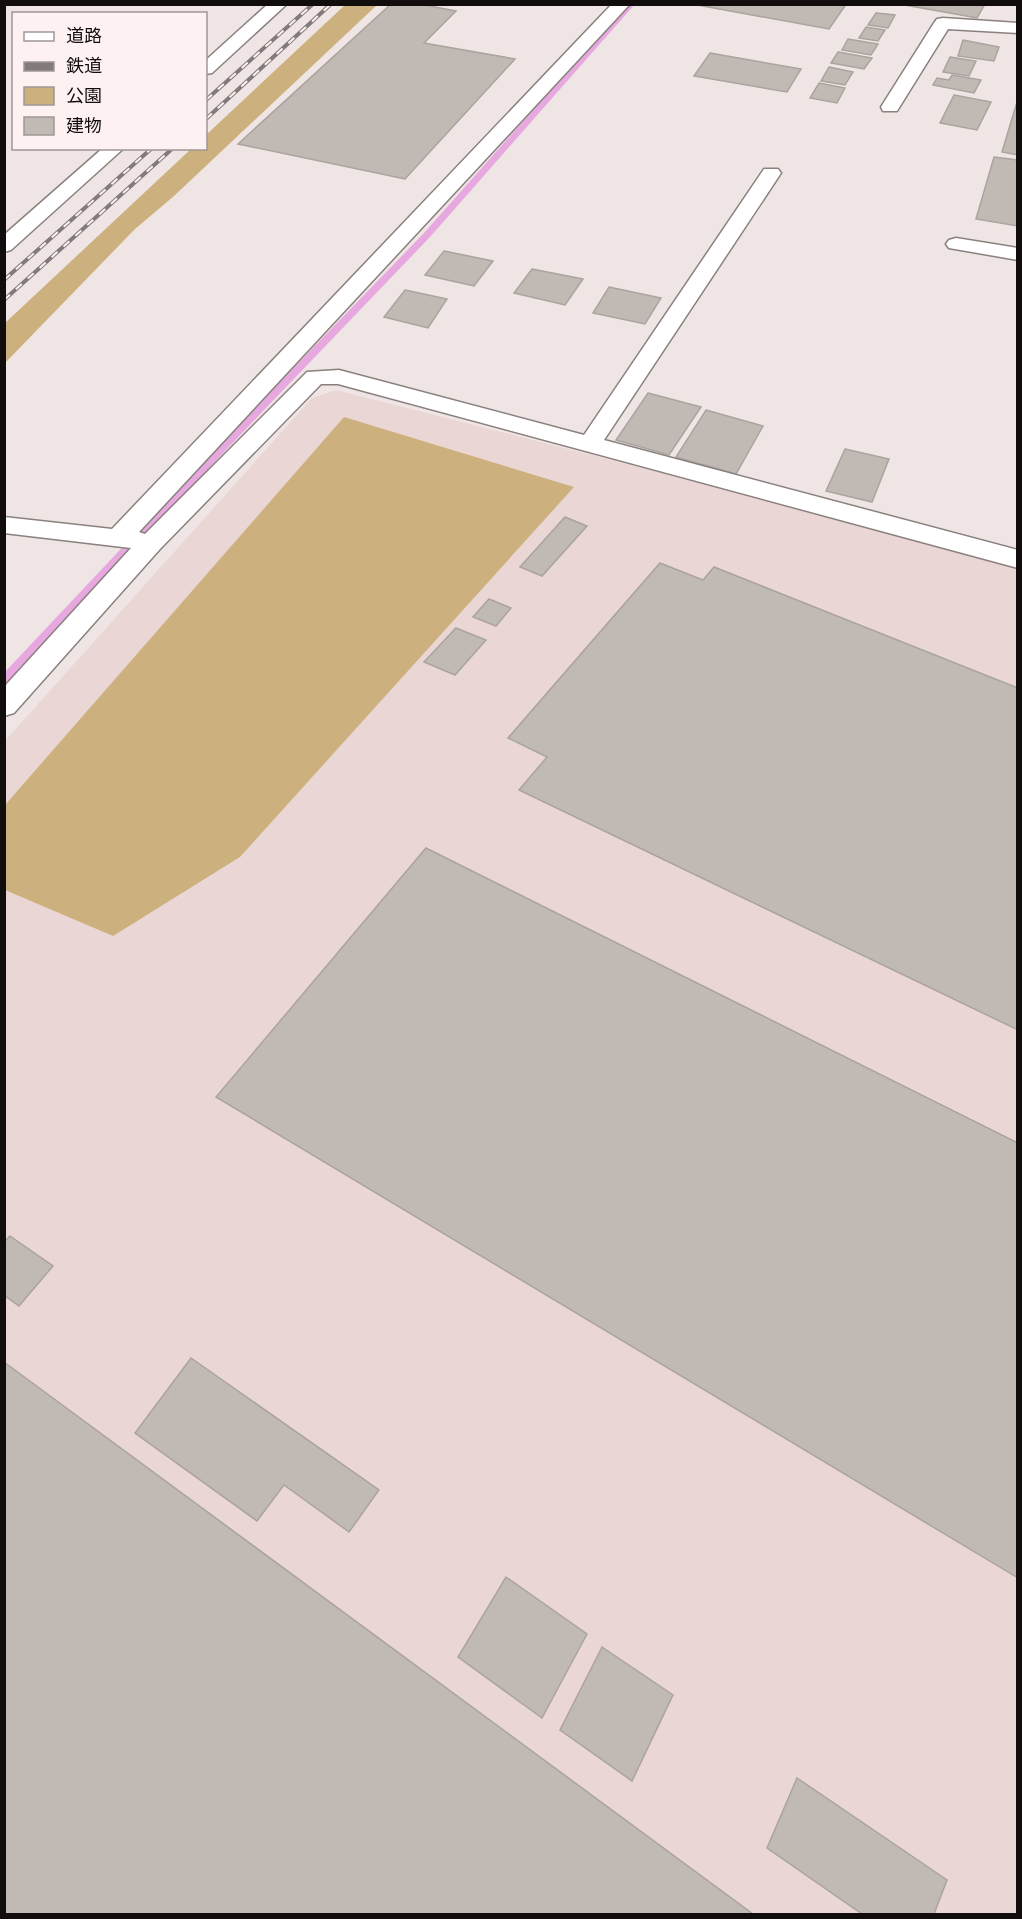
<svg xmlns="http://www.w3.org/2000/svg" width="1022" height="1919" font-family="Cabin,'Noto Sans JP',sans-serif">
<style>
.built{fill:#ead7d5}
.green{fill:#ccb17e}
.lines{fill:none;stroke-linecap:round;stroke-linejoin:round}
.stream{fill:#e7a8e0;fill-rule:evenodd}
.building{fill:#c1b9b4;stroke:#aaa39e;stroke-width:1.5}
.street-casing{stroke:#8a817f;stroke-width:3}
.street{fill:#fff;fill-rule:evenodd}
.rail-casing{stroke:#827b7a;stroke-width:4}
.rail{stroke:#fdf2f1;stroke-width:2;stroke-dasharray:8;stroke-linecap:butt}
</style>
<rect width="100%" height="100%" fill="#efe5e4"/>
<polygon class="built" points="336,390 1017,563 1017,1914 5,1914 5,741 312,398"/>
<g class="green">
<polygon points="345,5 377,5 174,196 135,229 5,363 5,323 191,149 206,148 206,135"/>
<polygon points="344,417 574,487 240,857 113,936 5,890 5,805"/>
</g>
<g class="lines">
<polygon class="stream" points="627,4 635,4 430,237 222,454 9,685 4,686 4,673 214,450 424,233"/>
</g>
<g class="building">
<polygon points="391,4 419,4 456,11 424,43 515,59 405,179 238,144"/>
<polygon points="692,4 838,4 845,6 829,29"/>
<polygon points="899,4 985,4 977,18"/>
<polygon points="876,13 895,15 888,28 868,25"/>
<polygon points="866,27 885,30 878,41 859,38"/>
<polygon points="848,39 878,44 871,55 842,50"/>
<polygon points="963,40 999,47 994,61 958,56"/>
<polygon points="838,52 872,58 864,69 831,63"/>
<polygon points="710,53 801,69 787,92 694,76"/>
<polygon points="950,57 976,61 969,76 943,72"/>
<polygon points="829,67 853,72 845,85 821,81"/>
<polygon points="952,75 981,80 974,93 933,85 937,78 949,80"/>
<polygon points="819,83 845,88 837,103 810,98"/>
<polygon points="954,95 991,102 977,130 940,123"/>
<polygon points="1017,102 1018,102 1018,155 1002,152"/>
<polygon points="994,157 1018,160 1018,226 976,219"/>
<polygon points="444,251 493,261 474,286 425,275"/>
<polygon points="532,269 583,279 565,305 514,293"/>
<polygon points="609,287 661,298 645,324 593,313"/>
<polygon points="405,290 447,299 428,328 384,317"/>
<polygon points="648,393 701,407 669,455 616,440"/>
<polygon points="706,410 763,426 736,474 676,457"/>
<polygon points="845,449 889,459 872,502 826,491"/>
<polygon points="565,517 587,526 542,576 520,567"/>
<polygon points="660,563 703,580 714,567 1018,688 1018,1030 519,790 547,757 508,738"/>
<polygon points="489,599 511,608 496,626 473,617"/>
<polygon points="456,628 486,640 455,675 424,662"/>
<polygon points="426,848 1018,1143 1018,1578 216,1097"/>
<polygon points="10,1236 53,1266 19,1306 4,1295 4,1242"/>
<polygon points="191,1358 379,1490 349,1532 284,1485 257,1521 135,1433"/>
<polygon points="4,1362 753,1914 4,1914"/>
<polygon points="506,1577 587,1634 542,1718 458,1657"/>
<polygon points="602,1647 673,1695 632,1781 560,1730"/>
<polygon points="797,1778 947,1880 934,1914 862,1914 767,1848"/>
</g>
<g class="lines">
<g class="street-casing">
<g id="street">
<polygon points="268,4 287,4 212,73 206,74 206,60"/>
<polygon points="612,4 630,4 139,532 145,534 307,372 339,370 584,435 764,169 778,169 781,173 604,440 1018,550 1018,568 338,384 321,384 160,549 14,713 4,716 4,687 131,548 4,533 4,517 112,529"/>
<polygon points="943,18 1018,23 1018,33 948,29 897,111 883,111 881,107 934,23 937,19"/>
<polygon points="103,148 124,148 11,250 4,252 4,235"/>
<polygon points="956,238 1018,248 1018,260 949,248 946,244 949,240"/>
</g>
</g>
<use href="#street" class="street"/>
<g class="rail-casing">
<g id="rail">
<polyline points="206,100 313,4"/>
<polyline points="206,119 331,4"/>
<polyline points="4,280 152,148"/>
<polyline points="4,300 173,148"/>
</g>
</g>
<use href="#rail" class="rail"/>
</g>
<rect width="1022" height="1919" fill="none" stroke="#110d0d" stroke-width="12"/>
<rect x="12" y="12" width="195" height="138" fill="#fdf2f1" stroke="#9f9696" stroke-width="1.5"/>
<rect x="24" y="32" width="30" height="9" fill="#ffffff" stroke="#9f9696" stroke-width="1.5"/>
<text x="66" y="42" font-size="18" fill="#110d0d">道路</text>
<rect x="24" y="62" width="30" height="9" fill="#827b7a" stroke="#9f9696" stroke-width="1.5"/>
<text x="66" y="72" font-size="18" fill="#110d0d">鉄道</text>
<rect x="24" y="87" width="30" height="18" fill="#ccb17e" stroke="#9f9696" stroke-width="1.5"/>
<text x="66" y="102" font-size="18" fill="#110d0d">公園</text>
<rect x="24" y="117" width="30" height="18" fill="#c1b9b4" stroke="#9f9696" stroke-width="1.5"/>
<text x="66" y="132" font-size="18" fill="#110d0d">建物</text>
</svg>
